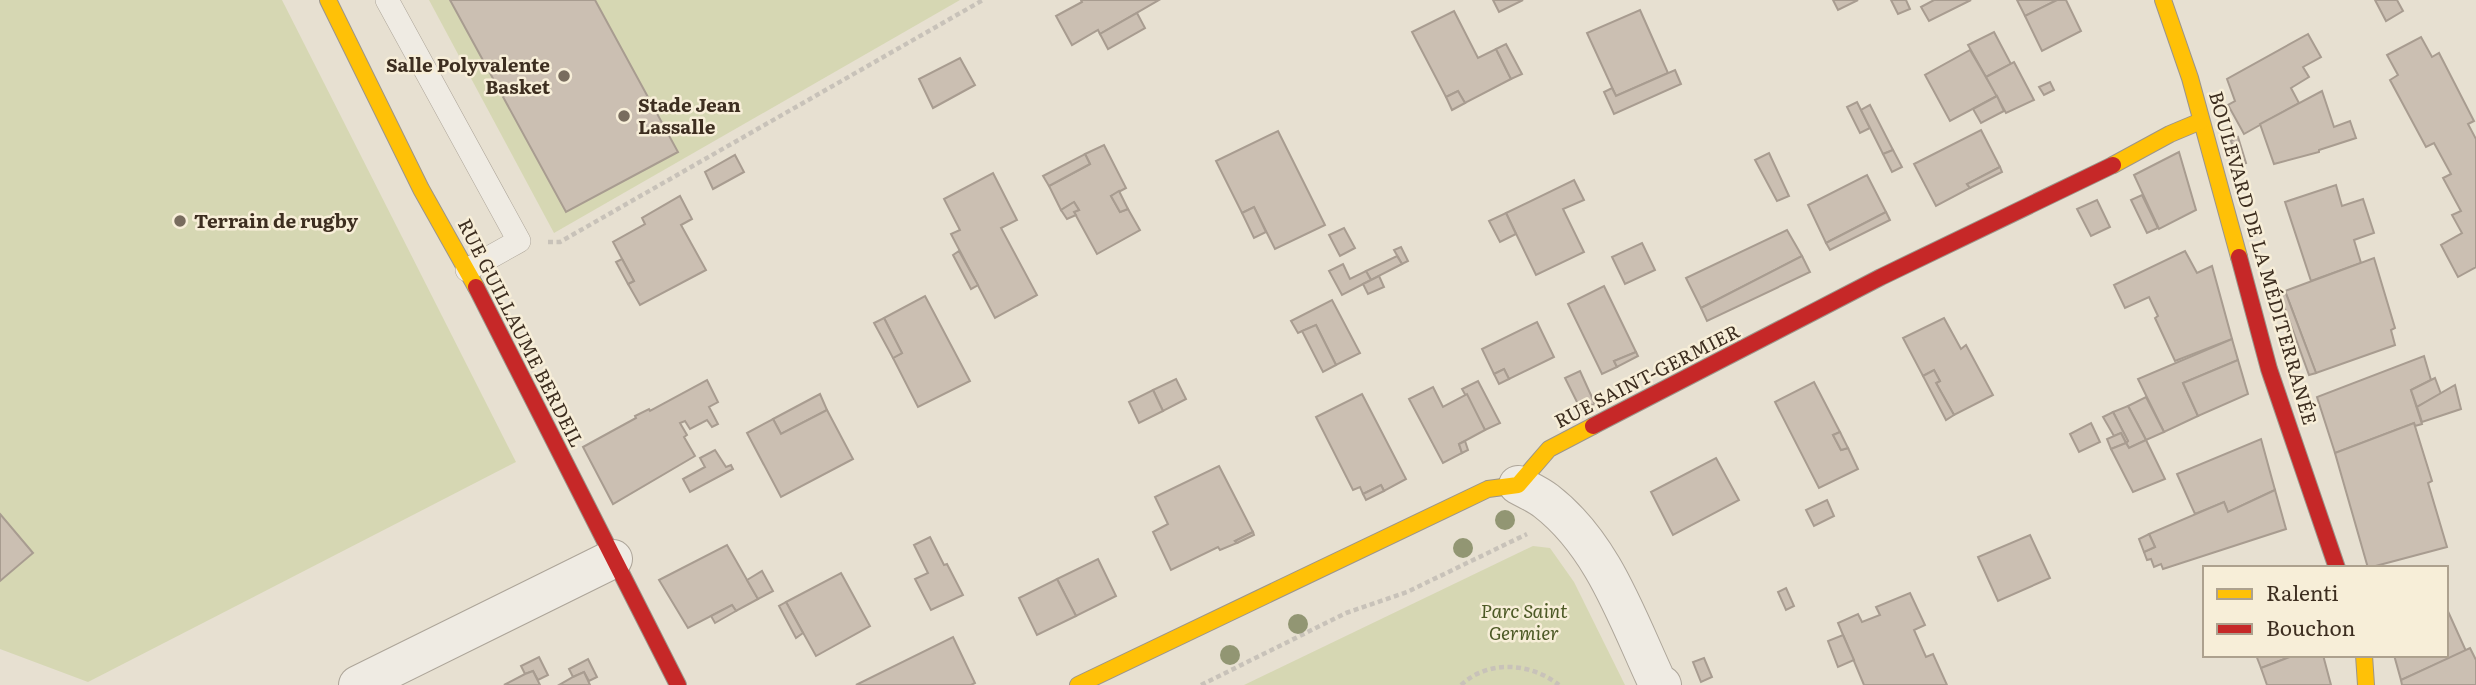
<svg xmlns="http://www.w3.org/2000/svg" width="2476" height="685" font-family="Literata,serif">
<style>
.green{fill:#d6d7b3}
.building{fill:#cbbfb2;stroke:#a89c90;stroke-width:2}
.lines{fill:none;stroke-linecap:round;stroke-linejoin:round}
.lane-casing{stroke:#ada599;stroke-width:24}
.street-casing{stroke:#ada599;stroke-width:40}
.slow-casing{stroke:#9c958a;stroke-width:18}
.jam-casing{stroke:#9c958a;stroke-width:18}
.path{stroke:#c8c2b9;stroke-width:4.5;stroke-dasharray:5 3.5;stroke-linecap:butt}
.lane{stroke:#efebe3;stroke-width:23}
.street{stroke:#efebe3;stroke-width:38}
.slow{stroke:#ffc107;stroke-width:16}
.jam{stroke:#c62828;stroke-width:16}
.tree{fill:#929673}
.poi-dot{fill:#786c5e;stroke:#f7eed8;stroke-width:2.5}
.labels{text-anchor:middle;stroke-width:5;stroke-linejoin:round;paint-order:stroke}
.poi-label{font-size:19px;font-weight:bold;fill:#3d2e20;stroke:#f7eed8;text-anchor:start}
.street-label{font-size:19px;fill:#3d2e20;stroke:#f7eed8}
.park-label{font-size:19px;font-style:italic;fill:#4d5a26;stroke:#f7eed8}
</style>
<rect width="100%" height="100%" fill="#e7e0d1"/>
<g class="green">
<polygon points="0,0 282,0 516,462 88,682 0,649"/>
<polygon points="429,0 960,0 554,233"/>
<polygon points="1533,546 1550,548 1574,582 1625,685 1244,685"/>
</g>
<g class="building">
<polygon points="450,0 595,0 678,152 566,212"/>
<polygon points="1081,0 1159,0 1100,34 1098,30 1072,45 1056,16 1082,2"/>
<polygon points="1493,0 1523,0 1499,12"/>
<polygon points="1833,0 1858,0 1838,10"/>
<polygon points="1891,0 1906,0 1910,9 1898,14"/>
<polygon points="1934,0 1971,0 1929,21 1921,7"/>
<polygon points="2017,0 2057,0 2025,16"/>
<polygon points="2057,0 2066,0 2081,31 2042,51 2025,16"/>
<polygon points="2375,0 2397,0 2403,11 2386,21"/>
<polygon points="1640,10 1668,73 1616,96 1587,33"/>
<polygon points="1454,11 1478,58 1496,49 1511,79 1465,103 1458,91 1446,97 1412,32"/>
<polygon points="1137,13 1145,28 1108,49 1100,34"/>
<polygon points="1994,32 2011,64 1986,77 1968,45"/>
<polygon points="2308,34 2321,57 2303,67 2309,77 2291,88 2299,103 2244,134 2228,105 2235,101 2227,79"/>
<polygon points="2421,37 2432,57 2439,53 2474,121 2468,124 2476,139 2476,267 2458,277 2441,245 2462,233 2452,215 2461,211 2443,178 2451,174 2434,143 2426,147 2390,80 2398,75 2387,55"/>
<polygon points="1506,44 1522,74 1511,79 1496,49"/>
<polygon points="1970,50 1997,96 1950,121 1925,75"/>
<polygon points="960,58 975,85 933,108 919,79"/>
<polygon points="2014,62 2034,100 2006,113 1986,77"/>
<polygon points="1675,70 1681,84 1614,114 1604,92 1612,88 1616,96"/>
<polygon points="2050,82 2054,90 2044,95 2039,87"/>
<polygon points="1458,91 1465,103 1452,110 1446,97"/>
<polygon points="2322,91 2334,127 2350,121 2356,138 2319,150 2319,152 2274,164 2260,124"/>
<polygon points="1997,96 2004,111 1981,123 1973,109"/>
<polygon points="1857,102 1870,128 1860,133 1847,107"/>
<polygon points="1870,105 1893,150 1883,154 1861,110"/>
<polygon points="1981,130 2000,167 1967,184 1970,188 1936,206 1914,164"/>
<polygon points="1278,131 1325,225 1275,249 1254,207 1242,213 1216,161"/>
<polygon points="2238,137 2246,163 2239,165 2231,141"/>
<polygon points="1104,145 1126,188 1111,196 1120,212 1128,209 1140,230 1097,254 1074,212 1079,210 1074,202 1061,210 1049,186 1090,164 1085,154"/>
<polygon points="1893,150 1902,167 1892,172 1883,154"/>
<polygon points="2179,152 2196,210 2159,229 2134,175"/>
<polygon points="1769,153 1789,196 1777,201 1755,160"/>
<polygon points="1085,154 1090,164 1049,186 1043,176"/>
<polygon points="735,155 744,172 713,189 705,172"/>
<polygon points="2000,167 2002,172 1970,188 1967,184"/>
<polygon points="993,173 1017,220 1001,228 1037,295 995,318 951,234 960,230 944,199"/>
<polygon points="1867,175 1886,212 1826,243 1808,205"/>
<polygon points="1574,180 1584,200 1563,209 1584,252 1536,275 1506,213"/>
<polygon points="2336,185 2342,206 2363,199 2374,233 2354,240 2361,263 2311,281 2285,202"/>
<polygon points="1119,191 1128,209 1120,212 1111,196"/>
<polygon points="2142,195 2158,228 2147,233 2131,200"/>
<polygon points="680,196 692,219 681,225 706,270 640,305 628,284 634,281 613,242 645,224 642,218"/>
<polygon points="2097,200 2110,227 2091,236 2077,209"/>
<polygon points="1074,202 1079,210 1074,212 1076,215 1067,219 1061,210"/>
<polygon points="1254,207 1266,232 1254,238 1242,213"/>
<polygon points="1886,212 1890,220 1830,250 1826,243"/>
<polygon points="1506,213 1516,234 1500,242 1489,221"/>
<polygon points="1344,228 1355,248 1340,256 1329,235"/>
<polygon points="1787,230 1802,256 1701,308 1686,278"/>
<polygon points="1642,243 1655,270 1625,284 1612,257"/>
<polygon points="1401,247 1408,261 1402,264 1394,250"/>
<polygon points="959,251 978,285 971,289 953,255"/>
<polygon points="2185,251 2197,273 2212,266 2232,339 2175,361 2155,318 2158,316 2149,297 2125,308 2114,285"/>
<polygon points="1397,256 1402,264 1371,280 1366,271"/>
<polygon points="1802,256 1810,272 1707,321 1701,308"/>
<polygon points="2374,258 2395,328 2391,330 2395,345 2316,373 2285,291"/>
<polygon points="622,259 634,281 628,284 616,262"/>
<polygon points="1343,264 1350,279 1366,271 1371,280 1342,295 1329,271"/>
<polygon points="1379,276 1384,287 1368,294 1363,284"/>
<polygon points="1604,286 1636,352 1614,361 1617,367 1602,374 1568,304"/>
<polygon points="2285,291 2316,373 2309,375 2279,292"/>
<polygon points="925,296 970,381 918,407 893,358 902,353 884,318"/>
<polygon points="1332,300 1360,353 1336,365 1316,325 1298,333 1291,321"/>
<polygon points="884,318 902,353 893,358 874,323"/>
<polygon points="1944,318 1961,349 1966,345 1993,395 1954,415 1936,383 1940,381 1934,370 1923,376 1903,338"/>
<polygon points="1537,322 1554,357 1509,379 1504,369 1494,374 1482,349"/>
<polygon points="1316,325 1336,365 1323,372 1302,331"/>
<polygon points="2232,339 2238,360 2183,383 2198,416 2164,432 2138,379"/>
<polygon points="1636,352 1638,356 1617,367 1614,361"/>
<polygon points="2424,356 2431,380 2411,390 2422,424 2415,426 2414,423 2335,453 2317,397"/>
<polygon points="2238,360 2248,394 2198,416 2183,383"/>
<polygon points="1504,369 1509,379 1499,384 1494,374"/>
<polygon points="1934,370 1940,381 1936,383 1954,415 1946,420 1923,376"/>
<polygon points="1580,371 1595,404 1581,410 1565,378"/>
<polygon points="2435,378 2441,394 2417,407 2411,390"/>
<polygon points="1176,379 1186,399 1163,411 1153,390"/>
<polygon points="707,380 718,402 709,407 718,424 712,427 707,420 690,429 685,421 680,423 687,435 684,437 695,456 613,504 583,447 636,418 635,416 649,409 650,411"/>
<polygon points="1478,381 1500,423 1485,430 1462,389"/>
<polygon points="1814,382 1840,432 1833,435 1841,450 1848,448 1858,469 1819,488 1775,402"/>
<polygon points="2455,385 2461,409 2422,422 2417,407"/>
<polygon points="1433,387 1443,407 1467,394 1485,430 1459,444 1462,453 1443,463 1409,399"/>
<polygon points="1153,390 1163,411 1139,423 1129,402"/>
<polygon points="820,394 827,410 781,434 773,419"/>
<polygon points="1362,394 1406,479 1384,491 1381,485 1363,494 1360,487 1353,490 1316,417"/>
<polygon points="2146,397 2164,432 2146,440 2128,406"/>
<polygon points="2128,406 2146,440 2129,448 2126,443 2128,441 2113,412"/>
<polygon points="827,410 853,459 781,497 747,433 773,419 781,434"/>
<polygon points="2113,412 2128,441 2126,443 2121,433 2114,436 2103,417"/>
<polygon points="2091,423 2100,442 2079,452 2070,434"/>
<polygon points="2414,423 2432,481 2428,483 2447,547 2368,568 2335,453"/>
<polygon points="1840,432 1848,448 1841,450 1833,435"/>
<polygon points="2121,433 2126,443 2111,449 2107,439"/>
<polygon points="2261,439 2275,490 2228,512 2224,502 2195,514 2177,474"/>
<polygon points="2146,440 2165,479 2133,492 2111,449 2126,443 2129,448"/>
<polygon points="1465,441 1468,450 1462,453 1459,444"/>
<polygon points="715,450 726,467 731,465 733,469 690,492 683,479 705,467 700,458"/>
<polygon points="1716,458 1739,500 1673,535 1651,492"/>
<polygon points="1219,466 1253,532 1235,541 1237,543 1220,550 1218,547 1171,570 1153,532 1168,524 1155,497"/>
<polygon points="1381,485 1384,491 1366,500 1363,494"/>
<polygon points="2275,490 2286,529 2163,569 2161,564 2154,567 2151,559 2147,560 2144,552 2155,547 2149,534 2224,502 2228,512"/>
<polygon points="1827,500 1834,516 1814,526 1806,510"/>
<polygon points="0,514 33,553 0,581"/>
<polygon points="1253,532 1254,535 1237,543 1235,541"/>
<polygon points="2149,534 2155,547 2144,552 2139,539"/>
<polygon points="2030,535 2050,578 1998,601 1978,557"/>
<polygon points="930,537 944,565 947,564 963,595 931,610 915,579 928,573 914,545"/>
<polygon points="727,545 758,599 736,611 732,605 688,628 659,580"/>
<polygon points="1098,559 1116,596 1076,616 1057,579"/>
<polygon points="762,571 773,591 758,599 747,580"/>
<polygon points="841,573 870,626 816,656 786,602"/>
<polygon points="1057,579 1076,616 1037,635 1019,598"/>
<polygon points="1786,588 1794,606 1786,610 1778,592"/>
<polygon points="1910,593 1925,625 1914,630 1926,657 1933,654 1947,685 1864,685 1838,623 1858,614 1862,622 1880,615 1876,607"/>
<polygon points="786,602 803,633 796,638 779,606"/>
<polygon points="732,605 736,611 715,623 711,616"/>
<polygon points="2446,607 2466,651 2401,680 2394,655 2446,655"/>
<polygon points="1843,635 1854,660 1838,667 1828,641"/>
<polygon points="953,637 975,683 971,685 856,685"/>
<polygon points="2470,648 2476,660 2476,685 2402,685 2401,680"/>
<polygon points="2256,655 2295,655 2261,668"/>
<polygon points="2295,655 2323,655 2331,685 2267,685 2261,668"/>
<polygon points="539,657 548,675 538,680 533,671 525,674 521,666"/>
<polygon points="1704,658 1712,677 1701,682 1693,662"/>
<polygon points="588,659 597,677 589,681 584,672 573,677 569,669"/>
<polygon points="533,671 540,685 504,685 525,674"/>
<polygon points="584,672 590,685 559,685 573,677"/>
</g>
<g class="lines">
<g class="lane-casing">
<polyline id="lane" points="387,0 519,241 467,270"/>
</g>
<g class="street-casing">
<g id="street">
<path d="M 1518,485 C 1527,490 1537,494 1546,501 C 1603,545 1627,618 1657,682 L 1662,685"/>
<polyline points="358,685 613,559"/>
</g>
</g>
<g class="slow-casing">
<g id="slow">
<polyline points="328,0 421,189 476,287"/>
<polyline points="2163,0 2190,78 2239,257"/>
<polyline points="2113,165 2170,134 2201,121"/>
<polyline points="2364,655 2366,685"/>
<polyline points="1078,685 1488,489 1518,485 1549,449 1593,426"/>
</g>
</g>
<g class="jam-casing">
<g id="jam">
<polyline points="2239,257 2269,369 2337,568"/>
<polyline points="476,287 678,685"/>
<polyline points="1593,426 1881,277 2113,165"/>
</g>
</g>
<g class="path">
<polyline points="548,242 560,242 983,0"/>
<polyline points="1201,685 1346,613 1407,592 1527,534"/>
<path d="M 1461,685 C 1489,659 1531,663 1559,685"/>
</g>
<use href="#lane" class="lane"/>
<use href="#street" class="street"/>
<use href="#slow" class="slow"/>
<use href="#jam" class="jam"/>
</g>
<g class="tree">
<circle cx="1505" cy="520" r="10"/>
<circle cx="1463" cy="548" r="10"/>
<circle cx="1298" cy="624" r="10"/>
<circle cx="1230" cy="655" r="10"/>
</g>
<g class="poi-dot">
<circle cx="564" cy="76" r="7"/>
<circle cx="624" cy="116" r="7"/>
<circle cx="180" cy="221" r="7"/>
</g>
<g class="labels">
<g class="poi-label">
<text x="550" y="72" text-anchor="end">Salle Polyvalente<tspan x="550" dy="22">Basket</tspan></text>
<text x="638" y="112">Stade Jean<tspan x="638" dy="22">Lassalle</tspan></text>
<text x="194" y="228">Terrain de rugby</text>
</g>
<g class="street-label">
<text transform="translate(2263 258) rotate(74)" y="7">BOULEVARD DE LA MÉDITERRANÉE</text>
<text transform="translate(521 333) rotate(63)" y="7">RUE GUILLAUME BERDEIL</text>
<text transform="translate(1647 376) rotate(-27)" y="7">RUE SAINT-GERMIER</text>
</g>
<g class="park-label">
<text x="1524" y="618">Parc Saint<tspan x="1524" dy="22">Germier</tspan></text>
</g>
</g>
<rect x="2203" y="566" width="245" height="91" fill="#f7eed8" stroke="#ada18e" stroke-width="2"/>
<rect x="2217" y="589" width="35" height="10" fill="#ffc107" stroke="#ada18e" stroke-width="2"/>
<text x="2266" y="601" font-size="21" fill="#3d2e20">Ralenti</text>
<rect x="2217" y="624" width="35" height="10" fill="#c62828" stroke="#ada18e" stroke-width="2"/>
<text x="2266" y="636" font-size="21" fill="#3d2e20">Bouchon</text>
</svg>
